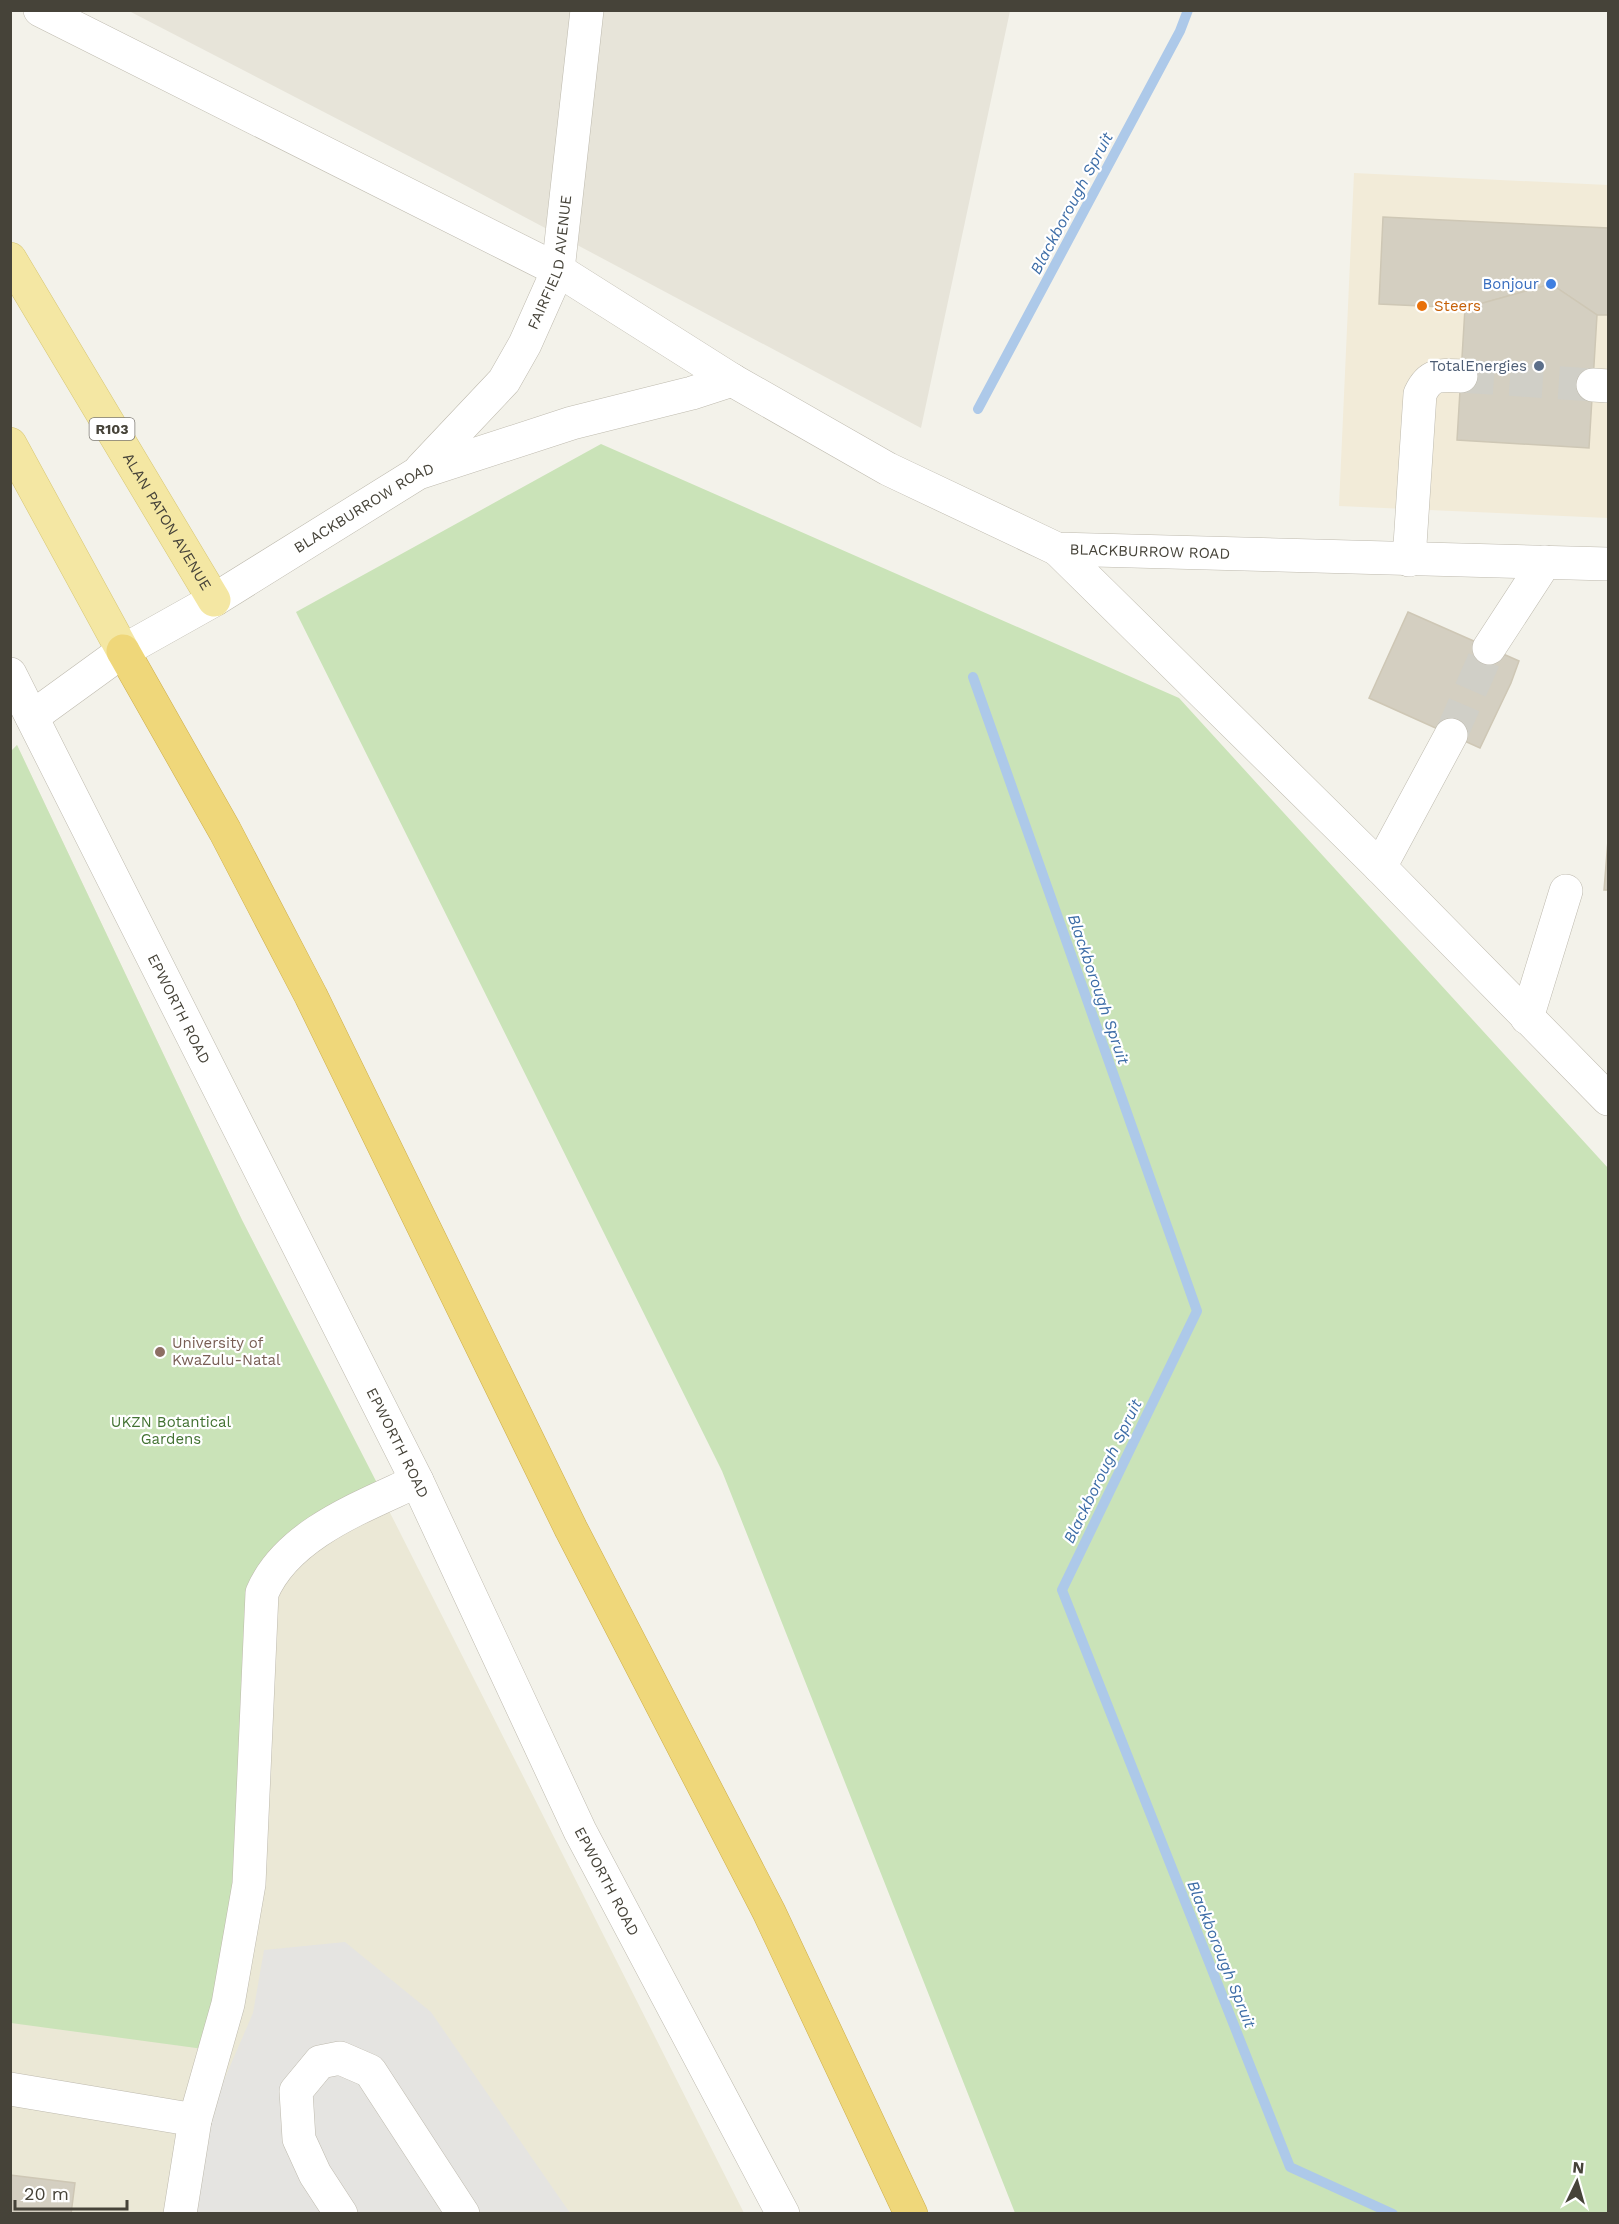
<svg xmlns="http://www.w3.org/2000/svg" width="1619" height="2224" font-family="'Work Sans',sans-serif">
<style>
.residential{fill:#e7e4d9}
.commercial{fill:#f2ebd8}
.education{fill:#ebe8d6}
.green{fill:#cae3b8}
.parking{fill:#e5e4e1}
.lines{fill:none;stroke-linecap:round;stroke-linejoin:round}
.stream{stroke:#adc9e9;stroke-width:10}
.building{fill:#d4cfc1;stroke:#cec7b5;stroke-width:1.5}
.minor-tunnel{stroke:#d0cfc7;stroke-width:33;stroke-dasharray:33 16;stroke-linecap:butt}
.minor-casing{stroke:#bebaae;stroke-width:34}
.major-casing{stroke:#d7c774;stroke-width:34}
.highway-casing{stroke:#cdae4a;stroke-width:34}
.minor{stroke:#fff;stroke-width:33}
.major{stroke:#f4e7a3;stroke-width:33}
.highway{stroke:#efd77a;stroke-width:33}
.shop-dot{fill:#3f7fe0;stroke:#fff;stroke-width:2}
.food-dot{fill:#e8710a;stroke:#fff;stroke-width:2}
.service-dot{fill:#5c6f8a;stroke:#fff;stroke-width:2}
.education-dot{fill:#8d6e63;stroke:#fff;stroke-width:2}
.labels{text-anchor:middle;stroke-width:4.5;stroke-linejoin:round;paint-order:stroke}
.shield{fill:#fff;stroke:#7e7b74;stroke-width:1.5}
.shield-label{font-size:14px;font-weight:bold;fill:#464339}
.street-label{font-size:15px;fill:#464339;stroke:#fff}
.shop-label{font-size:15px;fill:#366cbe;stroke:#fff;text-anchor:end}
.food-label{font-size:15px;fill:#c56008;stroke:#fff;text-anchor:start}
.service-label{font-size:15px;fill:#4e5e75;stroke:#fff;text-anchor:end}
.education-label{font-size:15px;fill:#785e54;stroke:#fff;text-anchor:start}
.park-label{font-size:15px;fill:#427232;stroke:#fff}
.water-label{font-size:16px;font-style:italic;fill:#3d6da7;stroke:#fff}
</style>
<rect width="100%" height="100%" fill="#f3f2ea"/>
<polygon class="residential" points="129,11 1010,11 921,428 457,181"/>
<polygon class="commercial" points="1354,173 1608,185 1608,518 1339,506"/>
<polygon class="education" points="17,745 242,1220 744,2213 11,2213 10,752"/>
<g class="green">
<polygon points="601,444 1179,698 1608,1168 1608,2213 1015,2213 722,1471 296,612"/>
<polygon points="17,745 242,1220 377,1483 339,1502 257,1567 249,1658 239,1884 211,2050 11,2023 10,752"/>
</g>
<polygon class="parking" points="345,1942 431,2012 570,2213 185,2214 218,2094 253,2013 264,1950"/>
<g class="lines">
<g class="stream">
<polyline points="978,409 1180,31 1188,10"/>
<polyline points="973,677 1197,1311 1062,1590 1290,2167 1393,2214"/>
</g>
</g>
<g class="building">
<polygon points="1383,217 1608,228 1608,315 1597,315 1551,284 1465,308 1379,304"/>
<polygon points="1551,284 1597,315 1589,448 1457,440 1465,308"/>
<polygon points="1408,612 1519,661 1511,683 1480,748 1369,698"/>
<polygon points="1608,840 1608,890 1604,890"/>
<polygon points="10,2175 75,2183 71,2214 10,2214"/>
</g>
<g class="lines">
<g class="minor-tunnel">
<polyline points="1461,376 1593,385"/>
<polyline points="1451,735 1489,648"/>
</g>
<g class="minor-casing">
<g id="minor">
<path id="s1" d="M 40,10 L 558,270 L 732,380 L 888,469 L 1057,549 L 1608,564"/>
<polyline points="1593,385 1608,386"/>
<path id="s2" d="M 421,469 L 504,381 L 525,344 L 558,270 L 587,10"/>
<polyline points="1057,549 1380,867 1608,1099"/>
<path d="M 1409,560 L 1420,394 C 1430,373 1440,375 1461,376"/>
<polyline points="1489,648 1545,562"/>
<path id="s3" d="M 10,674 L 417,1481 L 580,1831 L 783,2214"/>
<path id="s4" d="M 32,717 L 123,651 L 214,600 L 418,473 L 572,423 L 692,393 L 732,380"/>
<polyline points="1380,867 1451,735"/>
<polyline points="1527,1018 1566,891"/>
<polyline points="10,2089 195,2120"/>
<path d="M 180,2214 L 195,2120 L 228,2004 L 249,1884 L 262,1593 C 287,1534 362,1507 417,1481"/>
<polyline points="341,2214 315,2174 299,2139 296,2091 320,2062 340,2058 370,2071 463,2214"/>
</g>
</g>
<g class="major-casing">
<g id="major">
<path id="s5" d="M 10,259 L 214,600"/>
<polyline points="10,444 123,651"/>
</g>
</g>
<g class="highway-casing">
<polyline id="highway" points="123,651 225,831 311,996 571,1529 769,1912 911,2214"/>
</g>
<use href="#minor" class="minor"/>
<use href="#major" class="major"/>
<use href="#highway" class="highway"/>
</g>
<circle class="shop-dot" cx="1551" cy="284" r="6"/>
<circle class="food-dot" cx="1422" cy="306" r="6"/>
<circle class="service-dot" cx="1539" cy="366" r="6"/>
<circle class="education-dot" cx="160" cy="1352" r="6"/>
<g class="labels">
<rect class="shield" x="89.5" y="418" width="45" height="22" rx="4.5"/>
<g class="shield-label">
<text x="112" y="434">R103</text>
</g>
<g class="street-label">
<text dy="5" stroke="none"><textPath href="#s2" startOffset="250">FAIRFIELD AVENUE</textPath></text>
<text dy="5" stroke="none"><textPath href="#s4" startOffset="393">BLACKBURROW ROAD</textPath></text>
<text dy="5" stroke="none"><textPath href="#s5" startOffset="306">ALAN PATON AVENUE</textPath></text>
<text dy="5" stroke="none"><textPath href="#s1" startOffset="1245">BLACKBURROW ROAD</textPath></text>
<text dy="5" stroke="none"><textPath href="#s3" startOffset="375">EPWORTH ROAD</textPath></text>
<text dy="5" stroke="none"><textPath href="#s3" startOffset="861">EPWORTH ROAD</textPath></text>
<text dy="5" stroke="none"><textPath href="#s3" startOffset="1347">EPWORTH ROAD</textPath></text>
</g>
<g class="shop-label">
<text x="1539" y="289">Bonjour</text>
</g>
<g class="food-label">
<text x="1434" y="311">Steers</text>
</g>
<g class="service-label">
<text x="1527" y="371">TotalEnergies</text>
</g>
<g class="education-label">
<text x="172" y="1348">University of<tspan x="172" dy="17">KwaZulu-Natal</tspan></text>
</g>
<g class="park-label">
<text x="171" y="1427">UKZN Botantical<tspan x="171" dy="17">Gardens</tspan></text>
</g>
<g class="water-label">
<text transform="translate(1071 203) rotate(-62)" y="6">Blackborough Spruit</text>
<text transform="translate(1099 989) rotate(71)" y="6">Blackborough Spruit</text>
<text transform="translate(1102 1471) rotate(-64)" y="6">Blackborough Spruit</text>
<text transform="translate(1222 1954) rotate(68)" y="6">Blackborough Spruit</text>
</g>
</g>
<rect width="1619" height="2224" fill="none" stroke="#464339" stroke-width="24"/>
<g transform="translate(1577 2182) rotate(5)" stroke="#ffffff" stroke-width="4.5" paint-order="stroke">
<path d="M0-4.5L10 22L0 15L-10 22Z" fill="#464339"/>
<text y="-9" font-size="16" font-weight="bold" text-anchor="middle" fill="#464339">N</text>
</g>
<path d="M15 2200v9h112v-9" fill="none" stroke="#464339" stroke-width="3"/>
<text x="24" y="2200" font-size="18" fill="#464339" stroke="#ffffff" stroke-width="4.5" paint-order="stroke">20 m</text>
</svg>
